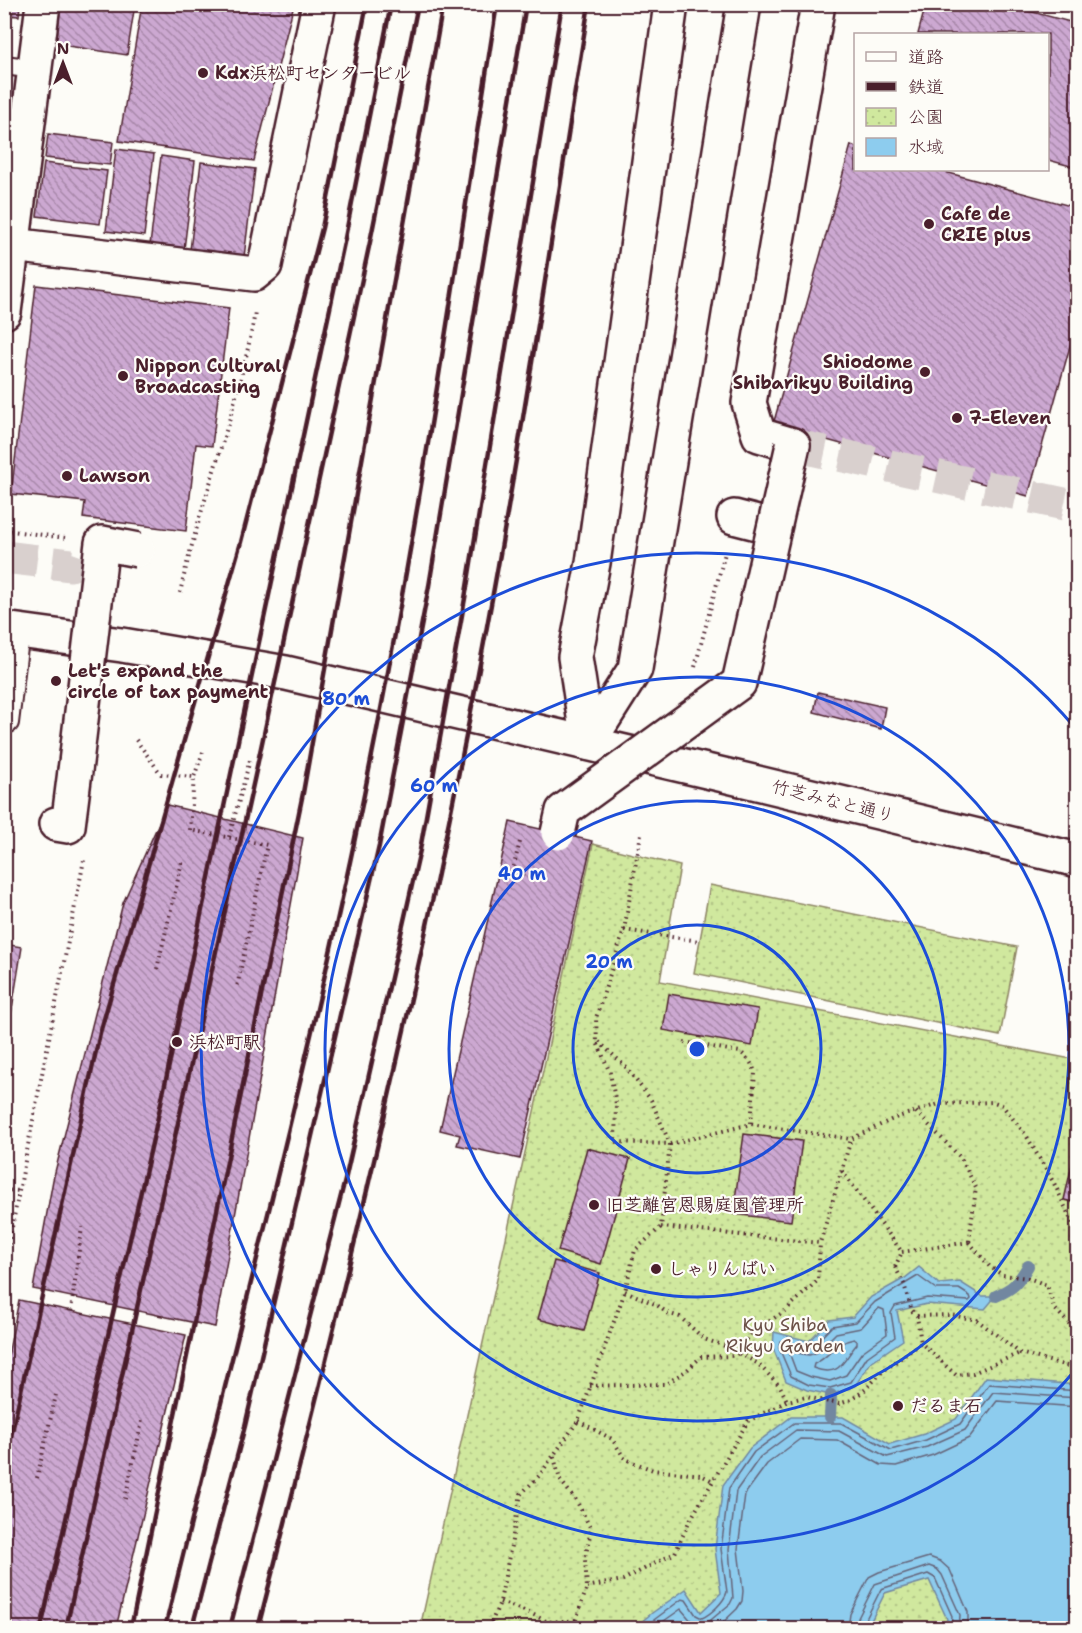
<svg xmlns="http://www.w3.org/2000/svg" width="1082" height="1633" font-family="'Shantell Sans','Klee One',sans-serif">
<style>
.park{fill:url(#park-dots);stroke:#8d8464;stroke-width:1.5}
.water{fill:#8dccee;stroke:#7287a0;stroke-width:1.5}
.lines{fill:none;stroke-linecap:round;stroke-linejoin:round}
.shore{stroke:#656479;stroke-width:1.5}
.stream{stroke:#7287a0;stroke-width:12}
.building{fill:url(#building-back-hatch);stroke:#4a1f2b;stroke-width:1.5}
.street-tunnel{stroke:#d9d0ce;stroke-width:33;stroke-dasharray:33 16;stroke-linecap:butt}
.lane-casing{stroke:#4a1f2b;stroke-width:22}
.street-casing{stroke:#4a1f2b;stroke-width:38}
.secondary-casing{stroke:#4a1f2b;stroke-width:38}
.path{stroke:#4a1f2b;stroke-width:4;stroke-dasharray:1.5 4.5;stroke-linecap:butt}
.lane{stroke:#fdfcf7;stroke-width:18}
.street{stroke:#fdfcf7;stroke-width:33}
.secondary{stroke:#fdfcf7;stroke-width:33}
.rail{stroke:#4a1f2b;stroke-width:4.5}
.street-bridge-casing{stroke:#4a1f2b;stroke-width:38;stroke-linecap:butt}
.path-bridge{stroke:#4a1f2b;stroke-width:4;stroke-dasharray:1.5 4.5;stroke-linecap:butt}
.street-bridge{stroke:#fdfcf7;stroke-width:33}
.ring{fill:none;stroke:#1d4ed8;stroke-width:3}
.poi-dot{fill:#4a1f2b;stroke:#fdfcf7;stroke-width:2}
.labels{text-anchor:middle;stroke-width:4.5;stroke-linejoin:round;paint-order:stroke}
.poi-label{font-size:18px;font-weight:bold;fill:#4a1f2b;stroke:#fdfcf7;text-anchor:start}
.street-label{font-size:18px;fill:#4a1f2b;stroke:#fdfcf7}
.park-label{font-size:18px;fill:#6c5148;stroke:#fdfcf7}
.centre{fill:#1d4ed8;stroke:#fdfcf7;stroke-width:3}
.ring-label{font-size:18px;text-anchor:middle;font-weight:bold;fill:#1d4ed8;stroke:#fdfcf7;stroke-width:4.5;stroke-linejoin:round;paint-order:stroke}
</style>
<defs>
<pattern id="park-dots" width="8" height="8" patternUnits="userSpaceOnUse" patternTransform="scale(1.5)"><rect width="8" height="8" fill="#d0e89e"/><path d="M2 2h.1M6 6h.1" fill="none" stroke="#b4c788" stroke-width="1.8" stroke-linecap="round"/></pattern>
<pattern id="building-back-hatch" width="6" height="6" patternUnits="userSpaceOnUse" patternTransform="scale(1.5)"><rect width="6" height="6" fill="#cca8d1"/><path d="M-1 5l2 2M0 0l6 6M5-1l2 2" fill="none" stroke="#a888aa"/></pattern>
</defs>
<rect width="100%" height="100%" fill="#fdfcf7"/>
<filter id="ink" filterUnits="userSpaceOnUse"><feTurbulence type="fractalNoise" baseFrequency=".0167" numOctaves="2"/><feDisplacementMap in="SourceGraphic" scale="12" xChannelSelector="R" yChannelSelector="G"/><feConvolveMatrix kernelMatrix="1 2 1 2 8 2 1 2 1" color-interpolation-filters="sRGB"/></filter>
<g filter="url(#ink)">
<g class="park">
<polygon points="593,844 680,866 660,981 1077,1060 1077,1628 420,1628"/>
<polygon points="710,885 1017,947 1000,1036 694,973"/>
</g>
<g class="water">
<polygon points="919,1267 939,1284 960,1282 982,1296 996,1296 985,1309 927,1304 897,1311 903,1340 871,1362 855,1386 831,1395 807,1390 786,1381 773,1348 774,1332 809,1341 829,1320 853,1317 871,1297 905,1278"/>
<polygon points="986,1377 1077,1385 1077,1628 945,1628 947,1619 929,1580 885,1593 870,1623 873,1628 634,1628 652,1613 686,1589 701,1612 721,1593 715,1549 723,1485 750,1448 791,1417 843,1417 890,1444 924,1434 956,1419"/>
</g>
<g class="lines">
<g class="shore">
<polygon points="918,1276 936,1289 959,1289 970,1296 971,1299 969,1301 927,1298 895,1306 891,1313 895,1337 867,1357 851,1382 830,1388 809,1385 791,1376 779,1348 780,1341 807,1347 812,1347 832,1326 856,1322 875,1302"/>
<polygon points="879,1308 884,1310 887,1334 862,1352 846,1375 830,1381 811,1377 796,1371 790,1355 791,1352 809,1355 816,1353 836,1333 861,1328"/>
<path d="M 854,1339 L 857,1341 L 857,1344 C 842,1361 842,1378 813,1368 L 814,1364 C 832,1356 832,1343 854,1339 Z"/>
<path d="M 643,1628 L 682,1599 L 686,1600 L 696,1615 L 702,1618 C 711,1614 724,1602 727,1592 L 721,1549 L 729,1488 L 754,1452 L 794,1423 L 841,1423 L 891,1450 L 926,1440 L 960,1424 L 989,1384 L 1078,1391"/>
<polyline points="654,1628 681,1609 693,1623 706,1624 730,1604 733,1598 729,1549 736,1491 760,1457 796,1430 839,1431 887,1457 927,1447 965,1430 993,1392 1078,1398"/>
<polyline points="717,1628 737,1609 742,1601 743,1591 738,1549 745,1494 767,1464 800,1439 837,1440 881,1465 896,1466 933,1455 969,1438 997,1401 1078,1407"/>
<polyline points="848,1628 850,1614 869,1577 879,1572 929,1557 940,1561 950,1570 968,1612 968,1628"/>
<polyline points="858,1628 858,1618 875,1584 929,1566 937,1569 942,1575 960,1615 959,1628"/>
<polyline points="866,1628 865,1621 881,1589 928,1574 935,1578 952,1616 951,1628"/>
</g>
<g class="stream">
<path d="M 996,1296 C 1014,1288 1018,1283 1028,1266"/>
<polyline points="830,1417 831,1395"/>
</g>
</g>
<g class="building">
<polygon points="4,4 20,4 19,16 4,15"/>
<polygon points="61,4 135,4 127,55 55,44"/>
<polygon points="142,4 294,4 254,161 119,141"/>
<polygon points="926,4 1002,4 1078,24 1078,168 1048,160 1048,34 918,34"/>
<polygon points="48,134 113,142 110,165 45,158"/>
<polygon points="851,145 856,147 856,170 938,170 1078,208 1078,318 1028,496 773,425"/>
<polygon points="116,149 154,154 144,236 106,231"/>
<polygon points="161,156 195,161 184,249 150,245"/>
<polygon points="201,162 255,169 244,257 190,250"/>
<polygon points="44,163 107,171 100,224 37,216"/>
<polygon points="36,285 229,308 212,446 196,444 186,531 83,518 85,502 11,494"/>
<polygon points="818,692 885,707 881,729 814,712"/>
<polygon points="167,805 303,838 215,1327 33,1289 53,1180 123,903"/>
<polygon points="510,822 592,841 520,1159 457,1145 460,1135 440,1130"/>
<polygon points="4,944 22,947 4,1058"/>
<polygon points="669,994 758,1009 752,1046 663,1030"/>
<polygon points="744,1134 802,1141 791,1221 733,1214"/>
<polygon points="1078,1138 1078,1203 1064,1200"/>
<polygon points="587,1148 630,1159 601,1264 558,1251"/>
<polygon points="554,1261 600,1273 584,1331 538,1319"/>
<polygon points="19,1300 186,1335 116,1628 4,1628 4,1376"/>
</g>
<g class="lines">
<g class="street-tunnel">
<polyline points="793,445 1078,507"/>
<polyline points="4,557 71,565 75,554"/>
</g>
<g class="lane-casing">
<g id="lane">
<polyline points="4,65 35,69"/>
<polyline points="9,723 20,631"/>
</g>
</g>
<g class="street-casing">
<g id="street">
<polyline points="4,244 254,274 265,265 319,4"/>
<polyline points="4,312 43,4"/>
<polyline points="793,445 759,435 749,403 818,4"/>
<polyline points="734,517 773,527"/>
<polyline points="56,824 68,826 75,771"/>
</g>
</g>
<g class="secondary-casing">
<g id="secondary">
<polyline points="4,629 122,645 286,673 728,776 1078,860"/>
<polyline points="588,743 635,669 744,4"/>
<polyline points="588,743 575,657 593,563 671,4"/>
</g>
</g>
<g class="path">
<polyline points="4,530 66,538"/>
<path d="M 180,593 C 201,498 239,408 255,312"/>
<polyline points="695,667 725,553"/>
<polyline points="136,740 161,774 194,777"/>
<polyline points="203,752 194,777 190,830 267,845 237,987"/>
<polyline points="229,837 250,760"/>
<polyline points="520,842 512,872 533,875"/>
<polyline points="624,930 699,941"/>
<polyline points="157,969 182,862"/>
<polyline points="599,1042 625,1066 651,1100 670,1144 751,1124 851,1139 895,1118 939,1104 994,1102 1002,1105 1026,1135 1055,1185 1072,1222 1078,1243"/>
<path d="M 684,1042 L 740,1052 C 747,1057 753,1064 755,1073 L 751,1124"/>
<polyline points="698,1044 700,1037"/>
<polyline points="916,1112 961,1158 976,1188 969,1242"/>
<polyline points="842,1171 902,1252"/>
<polyline points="4,1190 20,1191"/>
<polyline points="661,1227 820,1243 851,1139"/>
<polyline points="969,1242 990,1267 1003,1275 1028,1278 1047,1285 1054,1308 1078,1333"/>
<polyline points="902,1252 969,1242"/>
<polyline points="895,1267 902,1252"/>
<polyline points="4,1268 84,860"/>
<polyline points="625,1291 657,1305 667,1313 680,1317 704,1339 725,1346 757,1363 780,1386 787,1401"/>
<polyline points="71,1311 82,1227"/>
<polyline points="912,1311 917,1316 921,1343"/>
<polyline points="917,1316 951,1315 977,1320 1020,1353 1078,1369"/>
<polyline points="590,1386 666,1384 687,1370 701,1357 731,1356 739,1353 751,1333 785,1311 818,1280 820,1243"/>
<polyline points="578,1421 612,1439 625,1459 653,1470 701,1475 713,1481"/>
<polyline points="554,1457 560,1480 576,1500 591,1529 585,1559 587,1587 576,1620 585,1628"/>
<polyline points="37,1478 56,1395"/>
<polyline points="125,1499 143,1417"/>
<polyline points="587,1587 623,1580 675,1553 689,1522 748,1421 787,1401 806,1397 839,1404 851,1400 866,1389 882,1372 921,1343 956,1375 973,1373 1020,1353"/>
<polyline points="500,1602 530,1613 548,1622 576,1620"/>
<polyline points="489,1628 500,1602 521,1494 539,1476 578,1421 625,1291 635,1250 661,1227 670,1144 615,1142 616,1104 610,1073 597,1042 596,1018 624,930 641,834"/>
</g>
<use href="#lane" class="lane"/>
<use href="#street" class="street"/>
<use href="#secondary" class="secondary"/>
<g class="rail">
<polyline points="4,1468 100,1033 241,542 322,228 367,4"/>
<polyline points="41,1628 158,1117 345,238 391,4"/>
<polyline points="66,1628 254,780 370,242 418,4"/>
<polyline points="131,1628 303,793 443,4"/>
<path d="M 165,1628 C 229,1367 298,1106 354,843 C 413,565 453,284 497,4"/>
<polyline points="192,1628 245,1426 379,846 429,586 526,4"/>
<polyline points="230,1628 346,1176 420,850 467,587 562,4"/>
<path d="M 258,1628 C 347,1284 431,938 494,588 C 529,394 557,199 589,4"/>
</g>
<g class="street-bridge-casing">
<g id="street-bridge">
<polyline points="75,771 102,543 138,550"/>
<polyline points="558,833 563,811 739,683 793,445"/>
</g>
</g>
<polyline class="path-bridge" points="895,1267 904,1284 912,1311"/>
<use href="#street-bridge" class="street-bridge"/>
</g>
</g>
<g class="ring">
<circle cx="697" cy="1049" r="124"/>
<circle cx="697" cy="1049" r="248"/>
<circle cx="697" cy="1049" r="372"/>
<path d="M1077 1368A496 496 0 1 1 1077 730"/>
</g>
<g class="poi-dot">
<circle cx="203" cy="73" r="6"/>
<circle cx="929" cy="224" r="6"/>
<circle cx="925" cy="372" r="6"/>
<circle cx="123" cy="376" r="6"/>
<circle cx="957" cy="418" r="6"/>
<circle cx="67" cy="476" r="6"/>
<circle cx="56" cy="681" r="6"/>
<circle cx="177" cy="1042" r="6"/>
<circle cx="594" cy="1205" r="6"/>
<circle cx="656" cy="1269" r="6"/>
<circle cx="898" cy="1406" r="6"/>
</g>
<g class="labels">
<g class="poi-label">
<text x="215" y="79">Kdx浜松町センタービル</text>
<text x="941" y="220">Cafe de<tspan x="941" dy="21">CRIE plus</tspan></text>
<text x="913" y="368" text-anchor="end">Shiodome<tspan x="913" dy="21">Shibarikyu Building</tspan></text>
<text x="135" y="372">Nippon Cultural<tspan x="135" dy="21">Broadcasting</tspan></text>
<text x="969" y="424">7-Eleven</text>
<text x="79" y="482">Lawson</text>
<text x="68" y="677">Let's expand the<tspan x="68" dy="21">circle of tax payment</tspan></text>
<text x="189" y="1048">浜松町駅</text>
<text x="606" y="1211">旧芝離宮恩賜庭園管理所</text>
<text x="668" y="1275">しゃりんばい</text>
<text x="910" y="1412">だるま石</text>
</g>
<g class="street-label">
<text transform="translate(833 801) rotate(14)" y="6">竹芝みなと通り</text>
</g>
<g class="park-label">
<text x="785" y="1331">Kyu Shiba<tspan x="785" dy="21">Rikyu Garden</tspan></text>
</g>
</g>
<circle cx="697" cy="1049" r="9" class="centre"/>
<g class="ring-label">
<text x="346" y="705">80 m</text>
<text x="434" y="792">60 m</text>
<text x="522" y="880">40 m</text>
<text x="609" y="968">20 m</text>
</g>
<rect width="1082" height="1633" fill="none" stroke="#fdfcf7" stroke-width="24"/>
<rect x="12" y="12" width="1058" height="1609" fill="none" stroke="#4a1f2b" stroke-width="2" filter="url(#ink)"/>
<rect x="854" y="33" width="195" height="138" fill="#fdfcf7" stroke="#b5a4a5" stroke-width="1.5"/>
<rect x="866" y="52" width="30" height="9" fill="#fdfcf7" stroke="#b5a4a5" stroke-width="1.5"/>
<text x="908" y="63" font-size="18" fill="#4a1f2b">道路</text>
<rect x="866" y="82" width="30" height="9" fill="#4a1f2b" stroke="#b5a4a5" stroke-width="1.5"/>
<text x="908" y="93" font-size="18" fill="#4a1f2b">鉄道</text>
<rect x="866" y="108" width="30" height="18" fill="url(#park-dots)" stroke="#b5a4a5" stroke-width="1.5"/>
<text x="908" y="123" font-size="18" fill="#4a1f2b">公園</text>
<rect x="866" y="138" width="30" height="18" fill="#8dccee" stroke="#b5a4a5" stroke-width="1.5"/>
<text x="908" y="153" font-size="18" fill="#4a1f2b">水域</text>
<g transform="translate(63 63)" stroke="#fdfcf7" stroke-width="4.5" paint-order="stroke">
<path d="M0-4.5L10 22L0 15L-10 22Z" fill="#4a1f2b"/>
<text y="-9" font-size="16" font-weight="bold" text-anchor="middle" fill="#4a1f2b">N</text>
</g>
</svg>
